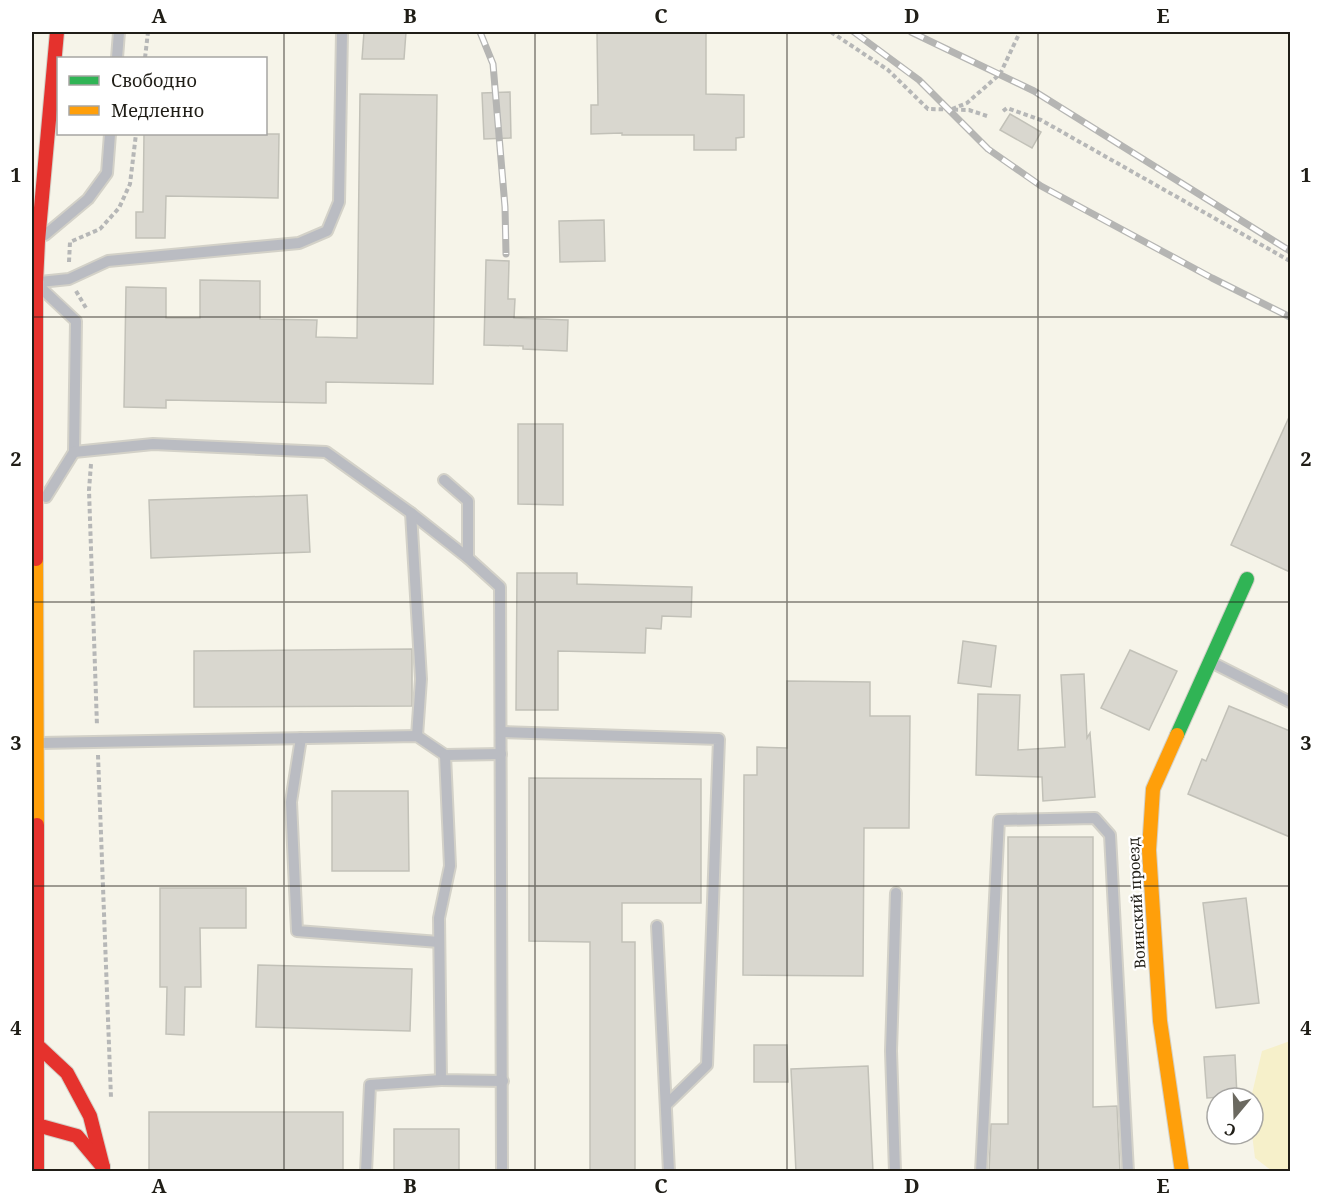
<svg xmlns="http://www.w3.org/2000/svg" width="1322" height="1203" font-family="'Noto Serif',serif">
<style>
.green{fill:#f6f0ca}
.building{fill:#d9d7cf;stroke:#c2c1b8;stroke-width:1.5}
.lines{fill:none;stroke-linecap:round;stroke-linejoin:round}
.lane-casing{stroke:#d3d1c8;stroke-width:14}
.fast-casing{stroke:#d3d1c8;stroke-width:16}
.slow-casing{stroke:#d3d1c8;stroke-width:16}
.jam-casing{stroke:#d3d1c8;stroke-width:16}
.path{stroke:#b6b7b7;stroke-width:4;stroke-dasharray:4.5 3;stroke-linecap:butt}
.lane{stroke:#babcc2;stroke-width:10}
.fast{stroke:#30b455;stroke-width:14}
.slow{stroke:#ff9f0a;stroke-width:14}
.jam{stroke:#e5322d;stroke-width:14}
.rail-casing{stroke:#b5b5b3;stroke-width:7}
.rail{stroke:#fff;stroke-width:4.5;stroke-dasharray:14;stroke-linecap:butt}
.grid{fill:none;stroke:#201e17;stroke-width:1.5;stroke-opacity:0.55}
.labels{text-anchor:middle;stroke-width:4.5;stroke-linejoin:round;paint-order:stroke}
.street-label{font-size:15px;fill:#201e17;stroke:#fff}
.neatline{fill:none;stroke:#201e17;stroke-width:2}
.grid-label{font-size:20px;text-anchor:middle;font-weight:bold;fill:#201e17}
</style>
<rect width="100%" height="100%" fill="#f6f4e9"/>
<polygon class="green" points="1290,1041 1290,1171 1272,1171 1255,1158 1252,1134 1253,1098 1251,1098 1262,1051"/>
<g class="building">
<polygon points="364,32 406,32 404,59 362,59"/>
<polygon points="597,32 706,32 706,94 744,95 744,137 736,138 736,150 694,150 694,135 622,135 622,133 591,134 591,105 598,105"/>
<polygon points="510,92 511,138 484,139 482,93"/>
<polygon points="360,94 437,95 433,384 326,382 326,403 166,400 166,408 124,407 126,287 166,288 166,318 200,318 200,280 260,281 260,319 317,320 316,337 357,338"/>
<polygon points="1010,114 1041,132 1032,148 1000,130"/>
<polygon points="144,134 279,134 278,198 166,196 165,238 136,238 136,212 143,212"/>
<polygon points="604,220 605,261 560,262 559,221"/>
<polygon points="486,260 509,261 508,299 515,299 514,318 568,320 567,351 523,349 523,346 484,345"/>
<polygon points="1290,415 1290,572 1231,545"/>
<polygon points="518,424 563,424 563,505 518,504"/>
<polygon points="307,495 310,552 151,558 149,500"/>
<polygon points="517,573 577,573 577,584 692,587 691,617 662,616 661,629 646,628 645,653 558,651 558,710 516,710"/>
<polygon points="963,641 996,646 991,687 958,683"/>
<polygon points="412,649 412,706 194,707 194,651"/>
<polygon points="1130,650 1177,671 1149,730 1101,708"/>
<polygon points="1084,674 1087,738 1090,733 1095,797 1043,801 1042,777 976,775 978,694 1020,695 1018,750 1065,747 1061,675"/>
<polygon points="787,681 870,682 870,716 910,716 909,828 864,828 863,976 743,975 744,775 757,775 757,747 787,748"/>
<polygon points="1229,706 1290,731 1290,837 1188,794 1202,759 1206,761"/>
<polygon points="529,778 701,779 701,903 622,903 622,942 635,942 635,1172 590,1172 590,942 529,941"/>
<polygon points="332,791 408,791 409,871 332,871"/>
<polygon points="1008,837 1093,837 1093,1107 1117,1106 1120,1172 989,1172 991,1124 1008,1124"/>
<polygon points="160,888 246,888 246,928 200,928 201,987 185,987 184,1035 166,1034 167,987 160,987"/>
<polygon points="1246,898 1259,1003 1216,1008 1203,903"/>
<polygon points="258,965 412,969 410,1031 256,1027"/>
<polygon points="754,1045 787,1045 788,1082 754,1082"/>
<polygon points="1235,1055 1237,1096 1207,1098 1204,1057"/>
<polygon points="868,1066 873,1172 796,1172 791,1069"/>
<rect x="149" y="1112" width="194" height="60"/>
<rect x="394" y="1129" width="65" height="43"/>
</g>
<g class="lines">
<g class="lane-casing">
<g id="lane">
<polyline points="117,58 119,32"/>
<polyline points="45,235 88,199 107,173 110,134"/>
<polyline points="40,282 69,279 108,261 299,243 327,231 339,202 342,32"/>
<polyline points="42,289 76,321 74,452 46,497"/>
<polyline points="74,452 153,444 326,452 411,513 468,558 500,587 502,1172"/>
<polyline points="444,480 468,501 468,558"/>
<polyline points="411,513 421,679 417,736"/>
<polyline points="1213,663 1290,702"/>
<polyline points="501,732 719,739 707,1065 666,1105"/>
<polyline points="301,738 291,802 297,931 439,942"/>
<polyline points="40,743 417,736 445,755 501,754"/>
<polyline points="445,755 450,866 439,918 441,1080 503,1081"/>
<polyline points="657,926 669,1172"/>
<polyline points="366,1172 370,1085 441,1080"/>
<polyline points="895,1172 891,1051 896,893"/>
<polyline points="981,1172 999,820 1095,818 1110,835 1128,1172"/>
</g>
</g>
<g class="fast-casing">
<polyline id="fast" points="1177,735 1247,579"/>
</g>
<g class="slow-casing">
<g id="slow">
<polyline points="36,559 37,825"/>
<polyline points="1177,735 1153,789 1149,850 1160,1021 1182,1172"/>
</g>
</g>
<g class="jam-casing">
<g id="jam">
<polyline points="36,559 36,282 38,241 57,32"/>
<polyline points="37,825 37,1172"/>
<polyline points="32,1052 37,1045 67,1073 90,1116 103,1167"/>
<polyline points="32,1126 37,1125 77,1136 103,1167 103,1171"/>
</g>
</g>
<g class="path">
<polyline points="831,32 888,70 928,109 969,110 987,116"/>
<polyline points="145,58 148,32"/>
<polyline points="952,109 967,103 1000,74 1020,32"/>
<polyline points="1003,111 1007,108 1041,120 1290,261"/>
<polyline points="69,262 70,242 100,229 119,208 130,184 136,134"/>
<polyline points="76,291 86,308"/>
<polyline points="91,464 89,490 97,726"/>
<polyline points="98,755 111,1098"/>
<polyline points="68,1171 68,1172"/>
</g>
<use href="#lane" class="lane"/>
<use href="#fast" class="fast"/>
<use href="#slow" class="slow"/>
<use href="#jam" class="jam"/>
<g class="rail-casing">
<g id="rail">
<polyline points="480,32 493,64 505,207 506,254"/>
<polyline points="854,32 919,80 988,149 1041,186 1212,278 1290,317"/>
<polyline points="911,32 1034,91 1290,251"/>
</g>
</g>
<use href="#rail" class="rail"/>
</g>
<path class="grid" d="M 284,32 L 284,1172M 535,32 L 535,1172M 787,32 L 787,1172M 1038,32 L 1038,1172M 32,317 L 1290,317M 32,602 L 1290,602M 32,886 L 1290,886"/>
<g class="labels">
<g class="street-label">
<text transform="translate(1137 903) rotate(-93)" y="5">Воинский проезд</text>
</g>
</g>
<rect width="1322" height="1203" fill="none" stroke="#ffffff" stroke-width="66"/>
<rect x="57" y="57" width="210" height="78" fill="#ffffff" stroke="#a6a5a2" stroke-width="1.5"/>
<rect x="69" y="76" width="30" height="9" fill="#30b455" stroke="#a6a5a2" stroke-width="1.5"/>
<text x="111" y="87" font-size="18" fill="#201e17">Свободно</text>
<rect x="69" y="106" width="30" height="9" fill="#ff9f0a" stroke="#a6a5a2" stroke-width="1.5"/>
<text x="111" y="117" font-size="18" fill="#201e17">Медленно</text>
<g transform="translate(1235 1116) rotate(199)"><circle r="28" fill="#ffffff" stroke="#a6a5a2" stroke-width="1.5"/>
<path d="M0-4.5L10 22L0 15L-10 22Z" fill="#6b6960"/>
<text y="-9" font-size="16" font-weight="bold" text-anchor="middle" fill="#201e17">С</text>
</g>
<rect x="33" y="33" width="1256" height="1137" class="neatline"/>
<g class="grid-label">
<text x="159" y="23">A</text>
<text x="410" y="23">B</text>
<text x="661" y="23">C</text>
<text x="912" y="23">D</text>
<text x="1163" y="23">E</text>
<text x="16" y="182">1</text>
<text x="1306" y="182">1</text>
<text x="16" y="466">2</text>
<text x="1306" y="466">2</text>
<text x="16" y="750">3</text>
<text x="1306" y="750">3</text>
<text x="16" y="1035">4</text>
<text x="1306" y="1035">4</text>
<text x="159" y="1193">A</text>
<text x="410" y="1193">B</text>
<text x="661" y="1193">C</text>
<text x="912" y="1193">D</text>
<text x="1163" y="1193">E</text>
</g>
</svg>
